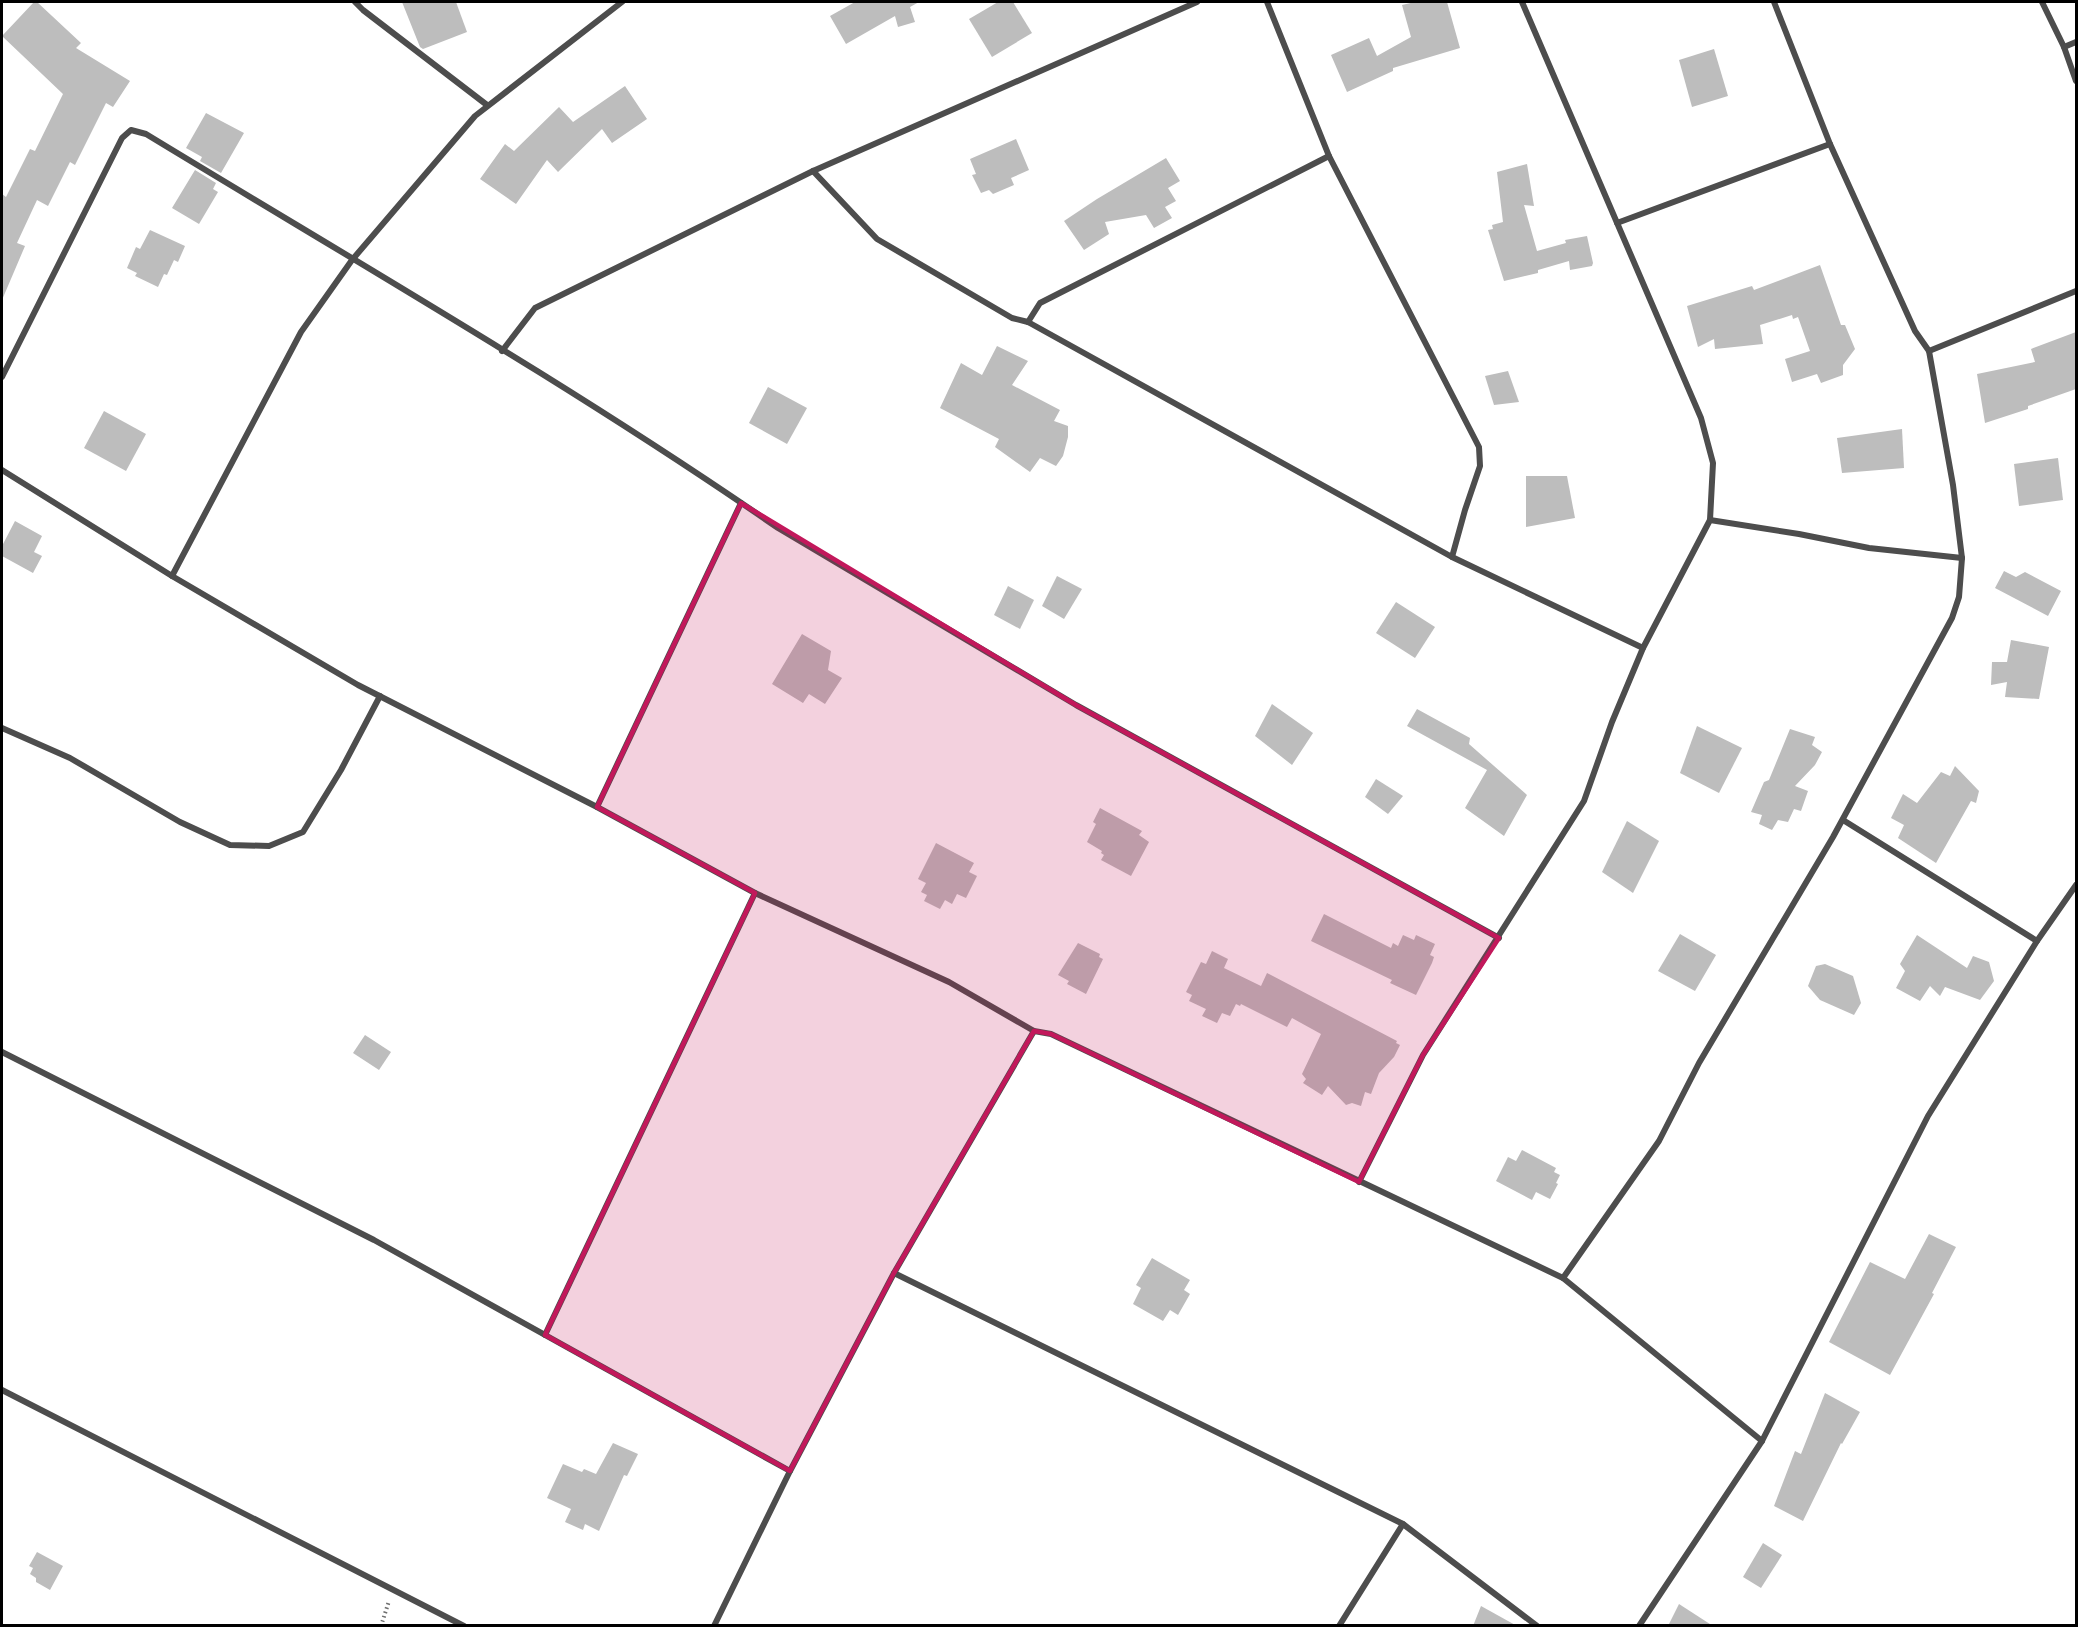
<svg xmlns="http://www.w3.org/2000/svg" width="2078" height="1627" font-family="Barlow,sans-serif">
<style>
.building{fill:#bdbdbd}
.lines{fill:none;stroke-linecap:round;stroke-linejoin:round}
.path{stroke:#6f6f6f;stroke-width:4;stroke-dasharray:1.5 3;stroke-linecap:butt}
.street{stroke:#4d4d4d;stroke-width:6}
.marked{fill:#c2185b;fill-opacity:0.2;stroke:#c2185b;stroke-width:4.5;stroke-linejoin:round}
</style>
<rect width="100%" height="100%" fill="#fff"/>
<g class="building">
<polygon points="34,2 37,2 81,43 76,48 130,81 113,107 106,103 75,165 70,162 48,206 37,200 17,243 25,246 2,300 2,194 6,197 30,149 35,151 63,94 2,36"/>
<polygon points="402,2 456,2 467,32 423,49 420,47"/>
<polygon points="855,2 919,2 910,7 915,22 898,27 895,16 846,44 830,16"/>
<polygon points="998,2 1013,2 1032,33 992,57 969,19"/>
<polygon points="1415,2 1447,2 1460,48 1393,68 1393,71 1347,92 1331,55 1369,38 1377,56 1411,37 1402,5"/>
<polygon points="1714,49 1728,96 1692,107 1679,60"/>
<polygon points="625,86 647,119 612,143 602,129 558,172 547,160 516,204 480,179 505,144 514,151 559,107 573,122"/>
<polygon points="206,113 244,133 221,173 200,161 202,157 186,148"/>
<polygon points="1016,139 1029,170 1011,178 1014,185 993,194 989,190 981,193 972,175 976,174 970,159"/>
<polygon points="1166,158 1180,181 1168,188 1176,201 1165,207 1172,218 1154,228 1146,215 1105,222 1109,234 1084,250 1064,221 1097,199"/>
<polygon points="1527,164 1534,206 1524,205 1537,251 1566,243 1565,240 1587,236 1593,263 1592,266 1570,270 1569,261 1538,270 1538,273 1504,281 1488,230 1493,229 1492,225 1503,222 1497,172"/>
<polygon points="195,170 216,183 213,189 218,192 199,224 172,208"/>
<polygon points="150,230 185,246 178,262 174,260 167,275 164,274 158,287 135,276 137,273 127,268 136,247 140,249"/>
<polygon points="1820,265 1841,325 1845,325 1855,349 1843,365 1843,375 1821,383 1817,374 1792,382 1785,359 1810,351 1798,317 1793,319 1792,315 1760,325 1763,344 1715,349 1714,339 1698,347 1687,306 1752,286 1754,290"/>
<polygon points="2076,332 2076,389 2028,406 2028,409 1985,423 1977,374 2035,362 2031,349"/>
<polygon points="997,346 1028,361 1012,385 1060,410 1054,421 1068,426 1068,437 1063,456 1056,466 1040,458 1030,472 995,447 999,439 940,408 961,363 982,375"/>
<polygon points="1508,371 1519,402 1494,405 1485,376"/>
<polygon points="768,387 807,408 787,444 749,423"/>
<polygon points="104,411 146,434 126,471 84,448"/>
<polygon points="1902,429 1904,468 1842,473 1837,438"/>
<polygon points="2058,458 2063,500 2019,506 2014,464"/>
<polygon points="1526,476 1567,476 1575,518 1526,527"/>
<polygon points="15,521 42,536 34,552 42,556 33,573 2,556 2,546"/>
<polygon points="2004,571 2016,577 2025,572 2061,591 2048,616 1995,588"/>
<polygon points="1057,576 1082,589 1064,619 1042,606"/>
<polygon points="1008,586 1034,600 1020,629 994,615"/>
<polygon points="1396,602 1435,627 1415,658 1376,633"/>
<polygon points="802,634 831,651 828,670 842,678 825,704 809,694 803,703 772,684"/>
<polygon points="2011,640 2049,647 2039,699 2005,697 2007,682 1991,685 1992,662 2007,662"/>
<polygon points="1272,704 1313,733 1292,765 1255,736"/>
<polygon points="1417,709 1470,738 1469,744 1527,795 1504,836 1465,808 1487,770 1407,726"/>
<polygon points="1697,726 1742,748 1719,793 1680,773"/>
<polygon points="1790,729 1815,737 1812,745 1822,752 1815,765 1795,786 1808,791 1801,811 1794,809 1788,822 1778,820 1772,830 1759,824 1762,815 1751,812 1764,782 1769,780"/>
<polygon points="1955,766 1979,791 1976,803 1971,801 1936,863 1898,838 1904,825 1891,818 1903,794 1917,803 1941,772 1950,776"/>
<polygon points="1376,779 1403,796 1388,814 1365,797"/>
<polygon points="1100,808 1142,831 1139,835 1149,842 1131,876 1101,860 1104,855 1101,853 1102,851 1087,842 1096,824 1093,822"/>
<polygon points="1627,821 1659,841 1633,893 1602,872"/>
<polygon points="936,843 974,863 969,872 977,876 966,898 957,894 952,904 945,900 940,909 924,901 927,895 921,892 926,883 918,879"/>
<polygon points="1324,914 1391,948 1393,943 1398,946 1403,935 1414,940 1416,935 1435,944 1430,955 1434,957 1432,963 1416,995 1390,983 1392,980 1311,941"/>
<polygon points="1680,934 1716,955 1695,991 1658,971"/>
<polygon points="1917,935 1967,968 1973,956 1989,962 1994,981 1980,1000 1945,987 1940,996 1930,986 1920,1001 1896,988 1905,971 1900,964"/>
<polygon points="1078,943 1100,954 1099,957 1103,959 1086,994 1067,984 1069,981 1058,975"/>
<polygon points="1212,951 1228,959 1224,968 1261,986 1267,973 1397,1041 1396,1043 1400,1045 1394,1057 1379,1073 1371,1094 1365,1092 1361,1106 1352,1103 1346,1105 1328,1086 1322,1095 1303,1083 1306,1079 1302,1074 1321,1034 1292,1018 1287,1027 1241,1004 1240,1006 1236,1004 1230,1016 1222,1013 1217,1023 1202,1016 1206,1009 1189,1001 1192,995 1186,992 1201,962 1206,964"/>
<polygon points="1825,964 1853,976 1861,1003 1854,1015 1820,1000 1808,986 1816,966"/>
<polygon points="365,1035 391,1052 379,1070 353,1053"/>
<polygon points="1522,1150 1556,1168 1554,1172 1560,1175 1556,1183 1558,1184 1550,1199 1536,1192 1532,1200 1496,1181 1508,1157 1516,1161"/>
<polygon points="1929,1234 1956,1247 1932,1293 1934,1294 1890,1375 1829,1342 1870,1262 1905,1279"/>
<polygon points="1152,1258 1190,1280 1184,1290 1190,1294 1178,1315 1170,1310 1163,1321 1133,1304 1141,1288 1136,1285"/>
<polygon points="1825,1393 1860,1412 1842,1444 1841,1443 1803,1521 1774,1506 1795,1451 1801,1454"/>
<polygon points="613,1443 638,1454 627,1476 624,1475 599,1531 585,1524 583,1530 565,1522 571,1509 547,1498 563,1464 582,1472 584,1469 596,1474"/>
<polygon points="1763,1543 1782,1555 1761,1588 1743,1577"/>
<polygon points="37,1552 63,1566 50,1590 36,1582 36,1578 30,1574 33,1568 29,1566"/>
<polygon points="1679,1604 1713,1626 1668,1626"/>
<polygon points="1481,1606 1517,1626 1473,1626"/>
</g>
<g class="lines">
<polyline class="path" points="381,1626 389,1601"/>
<g class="street">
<polyline points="355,2 363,10 487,105"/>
<polyline points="1267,2 1329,156 1479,447 1480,466 1465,510 1452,557"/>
<polyline points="2042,2 2064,47 2076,81"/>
<polyline points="2064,47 2076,42"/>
<polyline points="813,171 877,239 1012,318 1028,322 1452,557 1643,648"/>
<polyline points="1617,223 1830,144"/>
<polyline points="1028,322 1040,303 1329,156"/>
<polyline points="502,351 535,308 813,171 1197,2"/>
<polyline points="1929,351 2076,291"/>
<path d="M 2,377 L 122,138 L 131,130 L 146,134 C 358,263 574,387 778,528 L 1076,705 L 1499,938"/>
<polyline points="2,470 172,576 358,685 597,807 755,893 949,982 1034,1031 1051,1034 1563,1278 1762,1441"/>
<polyline points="1710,520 1799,534 1869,548 1962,558"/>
<polyline points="172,576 301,332 352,260 475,116 622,2"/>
<polyline points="2,728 70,758 180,822 230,845 269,846 303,832 341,770 380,696"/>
<polyline points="597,807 741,503"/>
<polyline points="1843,820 2037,941"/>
<polyline points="2,1052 374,1240 790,1471"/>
<polyline points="1359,1182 1423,1055 1584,801 1612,722 1643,648 1710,520 1713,463 1701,418 1522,2"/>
<polyline points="894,1273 1403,1524 1537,1626"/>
<polyline points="1563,1278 1659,1141 1699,1063 1833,837 1952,618 1959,597 1962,558 1953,485 1929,351 1915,331 1830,144 1774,2"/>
<polyline points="545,1335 755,893"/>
<polyline points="2,1390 464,1626"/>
<polyline points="714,1626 790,1471 894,1273 1034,1031"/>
<polyline points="1339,1626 1403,1524"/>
<polyline points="1639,1626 1762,1441 1928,1116 2037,941 2076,885"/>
</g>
</g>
<path class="marked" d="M 741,503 L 1076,705 L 1499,938 L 1423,1055 L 1359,1182 L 1051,1034 L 1034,1031 L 894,1273 L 790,1471 L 545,1335 L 755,893 L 597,807 Z"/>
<rect width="2078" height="1627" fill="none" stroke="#000000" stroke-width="6"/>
</svg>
